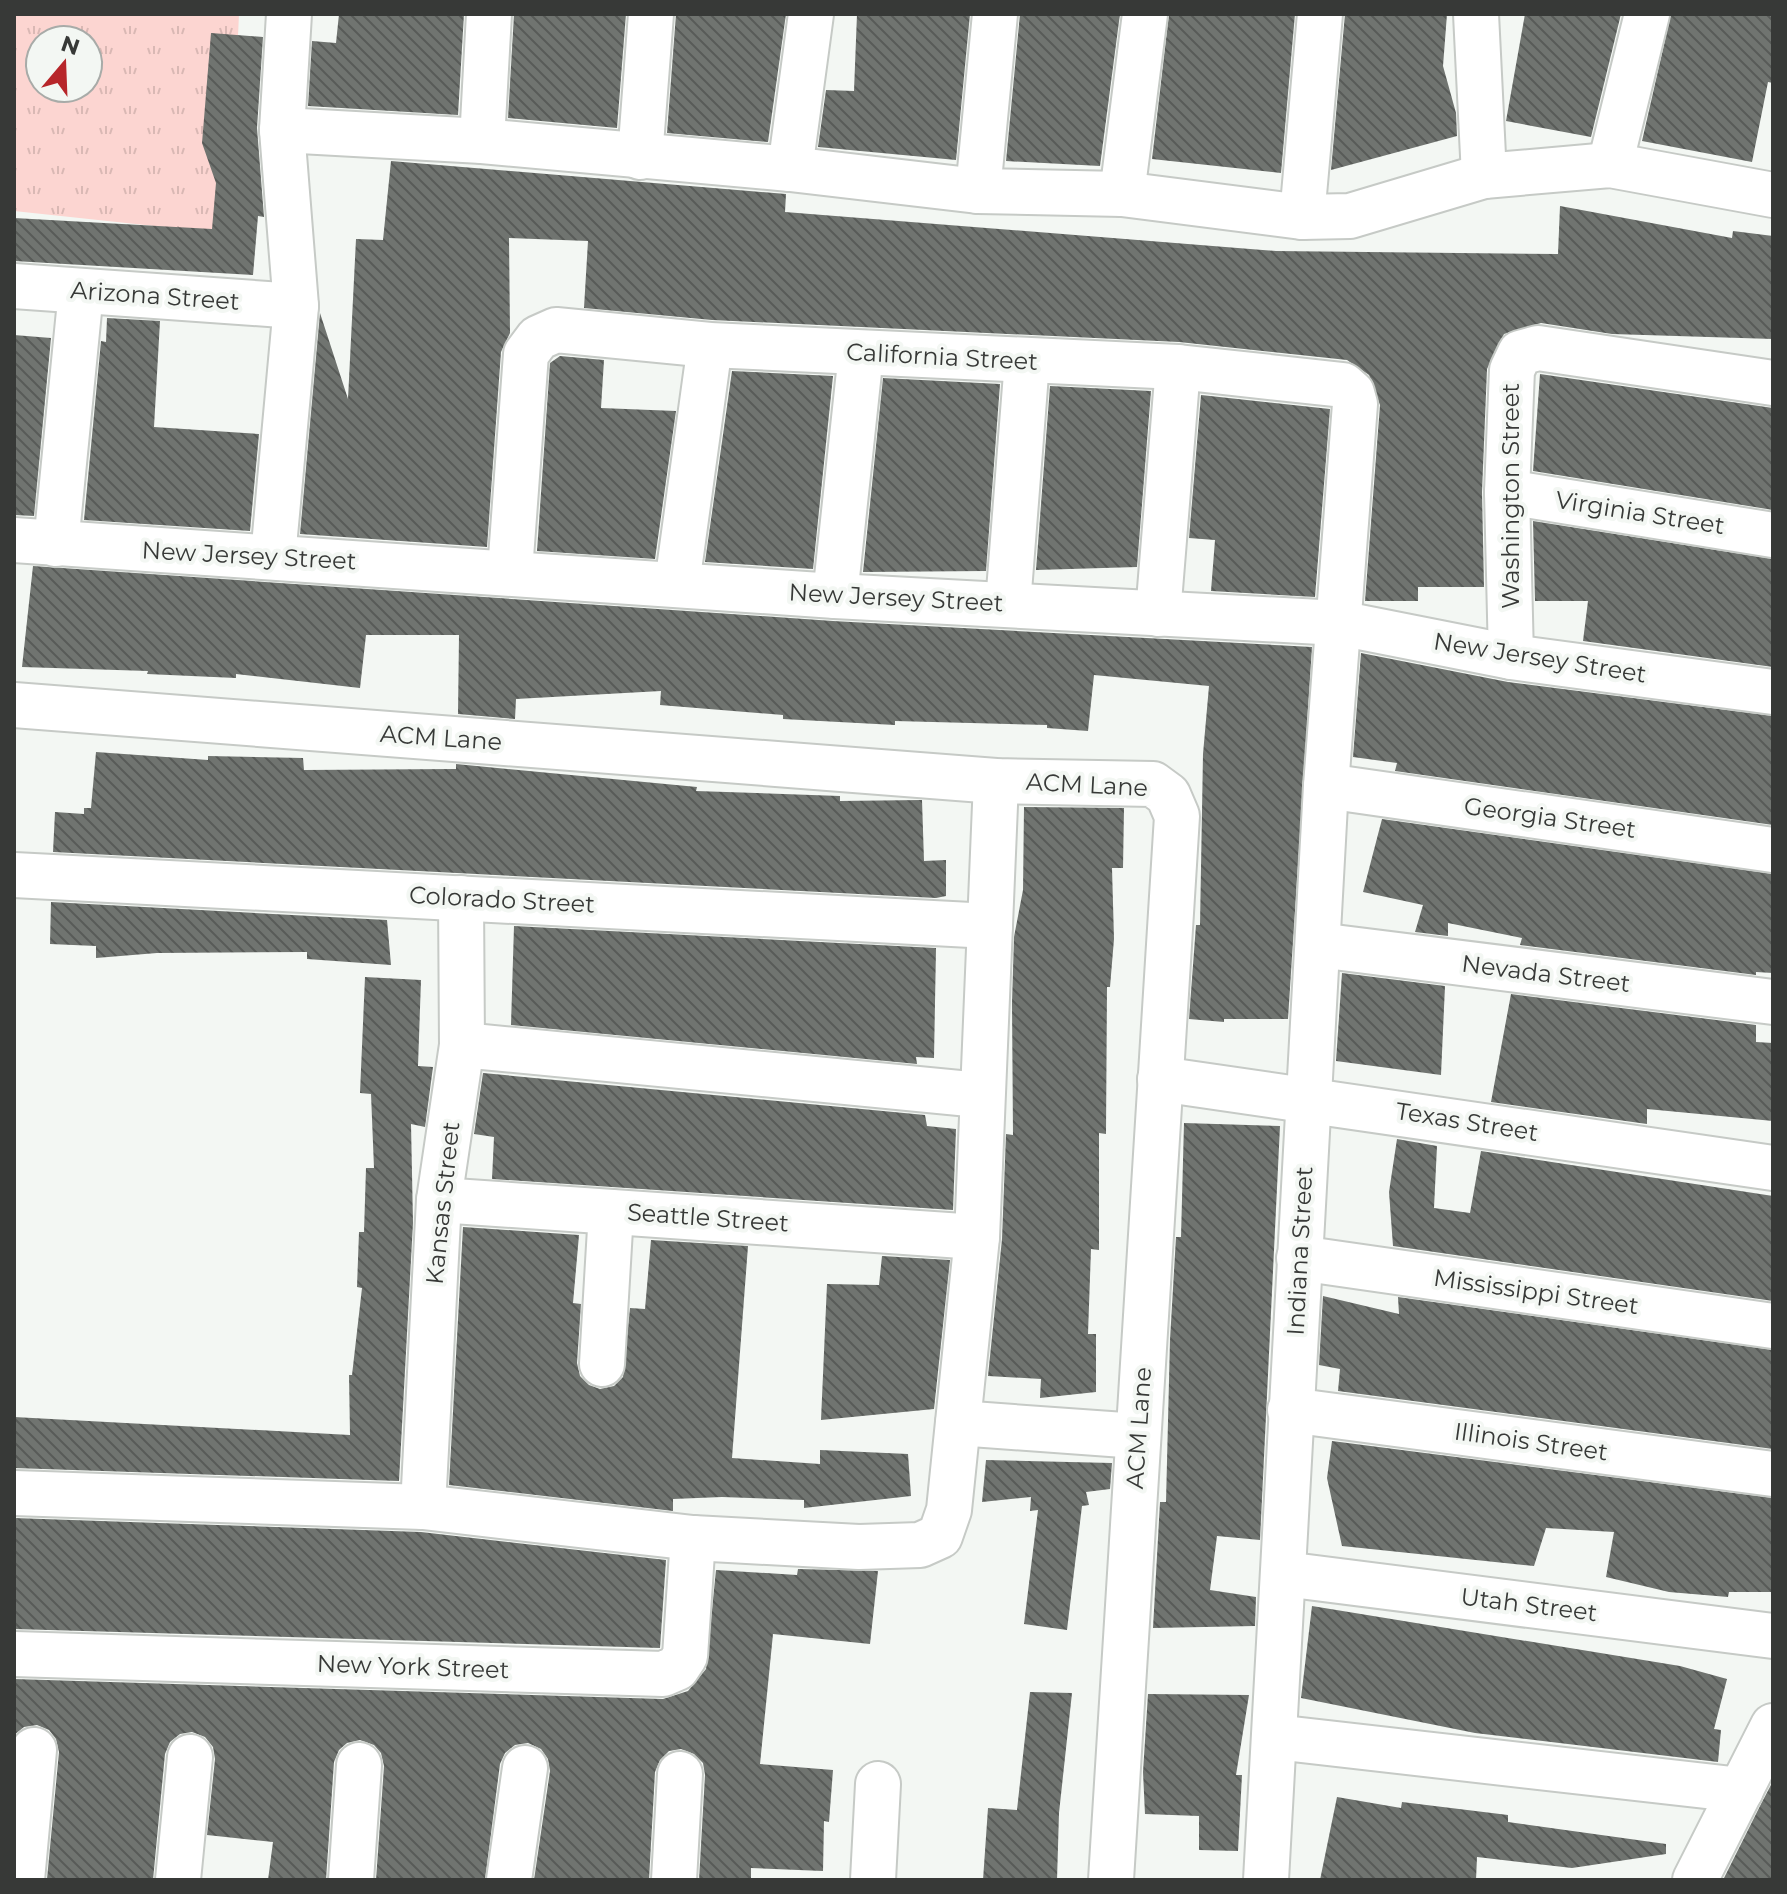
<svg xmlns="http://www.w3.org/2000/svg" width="1787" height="1894" font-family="Montserrat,sans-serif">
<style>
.grass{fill:url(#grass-tufts);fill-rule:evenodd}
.building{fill:url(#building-back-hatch)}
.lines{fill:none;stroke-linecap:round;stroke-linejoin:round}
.minor-casing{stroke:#c6cac6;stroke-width:48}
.minor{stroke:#fff;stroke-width:44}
.labels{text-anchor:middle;stroke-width:8;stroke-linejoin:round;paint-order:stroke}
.street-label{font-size:24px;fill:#373937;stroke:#f3f7f3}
</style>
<defs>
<pattern id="grass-tufts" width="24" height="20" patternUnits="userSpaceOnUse" patternTransform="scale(2)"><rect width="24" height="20" fill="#fcd5d1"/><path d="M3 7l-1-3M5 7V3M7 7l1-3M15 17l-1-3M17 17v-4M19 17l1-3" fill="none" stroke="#d9b8b4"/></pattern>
<pattern id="building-back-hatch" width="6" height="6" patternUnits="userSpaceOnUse" patternTransform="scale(2)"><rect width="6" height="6" fill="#707470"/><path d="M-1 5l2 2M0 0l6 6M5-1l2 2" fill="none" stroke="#585b58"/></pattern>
</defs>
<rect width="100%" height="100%" fill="#f3f7f3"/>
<path class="grass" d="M 14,14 L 239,14 L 229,234 L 14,211 ZM 40,40 L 88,40 L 88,88 L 40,88 Z"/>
<g class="building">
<polygon points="339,14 464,14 458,115 308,106 312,41 336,43"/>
<polygon points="514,14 626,14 617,128 508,118"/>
<polygon points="676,14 786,14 768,142 667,133"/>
<polygon points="857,14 970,14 956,160 818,147 826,90 854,91"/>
<polygon points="1020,14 1120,14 1100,166 1006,161"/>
<polygon points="1169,14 1295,14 1281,173 1152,159"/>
<polygon points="1345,14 1447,14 1443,66 1456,113 1457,136 1331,170"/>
<polygon points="1525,14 1621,14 1591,137 1506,121"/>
<polygon points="1671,14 1773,14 1773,83 1768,82 1752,162 1642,141"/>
<polygon points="211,33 263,37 257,128 264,217 258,216 253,275 14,261 14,218 212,229 216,183 202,143"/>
<polygon points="391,161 786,194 785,212 1276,251 1558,254 1560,206 1732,238 1733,231 1773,236 1773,339 1612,334 1541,323 1504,334 1487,369 1482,492 1484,587 1418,587 1418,601 1365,601 1380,405 1369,375 1347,360 1179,342 712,320 584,308 588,241 509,238 510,333 501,352 487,547 300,534 320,313 348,399 356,239 383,240"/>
<polygon points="107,318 160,321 154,427 259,434 250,531 84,520 101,341 106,342"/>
<polygon points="14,335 51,338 34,516 14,515"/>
<polygon points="560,356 604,360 601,408 676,411 655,559 537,551 550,363"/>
<polygon points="732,371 833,376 813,569 705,562"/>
<polygon points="1540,374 1773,408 1773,510 1533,471"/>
<polygon points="883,378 1000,384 986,571 863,572"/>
<polygon points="1050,386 1151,391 1137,567 1036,570"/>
<polygon points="1201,395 1330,409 1315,597 1211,591 1215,540 1189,538"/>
<polygon points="1533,521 1773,559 1773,667 1583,641 1588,601 1535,601"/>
<polygon points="33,566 833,621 1312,647 1288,1019 1224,1019 1224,1022 1189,1019 1196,925 1200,925 1203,754 1209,686 1094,675 1088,731 1047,728 1047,725 895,721 895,725 783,719 783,715 660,705 661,691 516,699 515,719 458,714 459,635 366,635 360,688 236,674 236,678 147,674 148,671 22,667"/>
<polygon points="1361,653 1508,682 1773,716 1773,825 1395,771 1397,763 1353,757"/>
<polygon points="96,752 208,760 208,756 303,758 304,770 456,769 456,764 697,787 696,791 840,796 840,801 922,800 924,861 946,860 946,896 936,898 53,852 55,812 84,814 84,808 91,808"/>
<polygon points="1024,807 1124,808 1123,868 1112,868 1114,939 1110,987 1107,987 1106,1134 1099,1133 1099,1250 1091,1249 1088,1334 1096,1334 1096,1392 1040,1398 1041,1379 988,1376 1002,1239 1006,1134 1013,1135 1012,1003 1014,937 1023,890"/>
<polygon points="1382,819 1773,874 1773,973 1756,972 1756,975 1520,945 1522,938 1448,923 1448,936 1415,932 1423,905 1363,892"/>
<polygon points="51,902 387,920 391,965 307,959 307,952 157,953 96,958 96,946 50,944"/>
<polygon points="514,926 936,948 934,1058 916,1057 917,1064 511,1025"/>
<polygon points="1342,973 1445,986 1441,1075 1336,1061"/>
<polygon points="365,977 421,980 418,1066 433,1067 425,1127 411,1124 413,1223 399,1481 14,1468 14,1417 350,1435 349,1375 352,1375 362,1288 357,1287 359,1232 364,1232 366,1168 374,1168 371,1094 360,1093"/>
<polygon points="1511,994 1756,1025 1756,1042 1773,1043 1773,1121 1647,1109 1647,1124 1491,1102"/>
<polygon points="483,1073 925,1115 927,1126 956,1129 953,1210 492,1179 494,1137 474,1134"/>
<polygon points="1184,1123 1280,1126 1260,1540 1217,1536 1210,1590 1256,1597 1255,1626 1153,1628 1160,1502 1166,1502 1170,1340 1176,1237 1181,1237"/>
<polygon points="1397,1139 1437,1146 1434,1208 1470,1213 1481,1151 1773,1196 1773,1301 1393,1246 1389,1192"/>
<polygon points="463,1227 579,1235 573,1303 581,1304 577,1363 580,1376 589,1385 600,1389 614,1386 623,1377 630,1308 645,1309 651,1240 748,1246 732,1458 820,1464 820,1450 908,1454 911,1496 804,1508 804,1500 722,1497 673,1499 673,1511 449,1485"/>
<polygon points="882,1256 950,1260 934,1409 821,1420 827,1284 879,1285"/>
<polygon points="1323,1296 1399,1314 1398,1297 1773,1350 1773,1449 1338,1391 1340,1369 1319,1365"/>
<polygon points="1332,1441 1773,1498 1773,1592 1729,1592 1728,1597 1669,1592 1606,1577 1614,1532 1546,1528 1534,1566 1342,1546 1327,1478"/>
<polygon points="986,1460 1112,1463 1110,1489 1086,1492 1089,1505 1082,1506 1067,1630 1024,1624 1038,1510 1030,1511 1031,1497 982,1502"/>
<polygon points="14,1518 421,1532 666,1560 660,1648 14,1629"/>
<polygon points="798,1569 878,1571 870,1644 773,1634 760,1764 833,1770 829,1822 824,1821 823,1871 751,1868 751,1880 699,1880 705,1775 703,1763 694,1754 681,1749 669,1751 660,1760 655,1772 649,1880 534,1880 550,1771 548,1759 541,1749 528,1743 515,1745 505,1753 500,1764 485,1880 376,1880 384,1766 381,1753 374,1745 360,1740 347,1743 339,1750 334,1762 326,1880 268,1880 273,1842 207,1835 215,1759 213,1747 205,1737 192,1732 180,1734 170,1742 165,1754 153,1880 47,1879 59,1752 56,1739 49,1730 37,1725 24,1727 14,1735 14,1679 663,1699 688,1691 706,1669 716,1570 797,1575"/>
<polygon points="1312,1606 1680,1666 1727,1679 1714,1729 1721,1730 1718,1762 1475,1733 1301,1698"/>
<polygon points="1030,1692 1072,1693 1059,1813 1057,1880 983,1880 988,1808 1017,1810"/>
<polygon points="1148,1694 1249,1695 1236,1775 1242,1775 1238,1851 1199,1850 1199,1816 1145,1814 1143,1772"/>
<polygon points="1773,1781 1773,1880 1723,1880 1761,1804"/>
<polygon points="1337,1797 1401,1808 1402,1802 1508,1815 1508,1822 1666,1844 1666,1854 1572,1868 1477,1857 1476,1880 1320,1880"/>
</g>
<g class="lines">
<g class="minor-casing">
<g id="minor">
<polyline points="289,14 282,130 482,141 790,169 978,191 1122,194 1302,217 1350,216 1484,176 1610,165 1773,195"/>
<polyline points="1476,14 1484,176"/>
<polyline points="482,141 489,14"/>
<polyline points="640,157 651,14"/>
<polyline points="1610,165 1647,14"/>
<polyline points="790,169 811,14"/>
<polyline points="978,191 995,14"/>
<polyline points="1122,194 1145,14"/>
<polyline points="1302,217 1320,14"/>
<polyline points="14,286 296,306"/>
<polyline points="1507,492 1773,535"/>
<polyline points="14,540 835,596 1339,623 1511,657 1773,692"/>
<polyline points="56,544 81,291"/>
<polyline points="273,557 296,306 282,130"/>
<polyline points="510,571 526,354 538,338 556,330 710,345 1178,367 1343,385 1352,393 1355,404 1326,786 1266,1880"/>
<polyline points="677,584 710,345"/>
<polyline points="835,596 861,353"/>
<polyline points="1008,604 1027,361"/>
<polyline points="1158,614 1178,367"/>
<polyline points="1511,657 1507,492 1512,370 1520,353 1538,348 1773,383"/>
<polyline points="14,705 996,781 1153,784 1168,795 1177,816 1111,1880"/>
<polyline points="1326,786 1773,850"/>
<polyline points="14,875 990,926"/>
<polyline points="1318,945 1773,1002"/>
<polyline points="462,1045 980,1095"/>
<polyline points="1160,1079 1773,1168"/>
<polyline points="439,1200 977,1237"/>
<polyline points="1299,1258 1773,1326"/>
<polyline points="602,1364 611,1212"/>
<polyline points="1290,1410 1773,1474"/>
<polyline points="958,1423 1138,1436"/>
<polyline points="14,1493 423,1507 693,1538 859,1547 920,1545 940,1536 949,1510 977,1237 996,781"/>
<polyline points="423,1507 439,1200 462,1045 461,898"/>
<polyline points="1284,1574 1773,1636"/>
<polyline points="14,1654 663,1674 677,1668 685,1656 693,1538"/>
<polyline points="1275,1737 1741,1790"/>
<polyline points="22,1880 34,1750"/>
<polyline points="178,1880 190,1757"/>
<polyline points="351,1880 359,1765"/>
<polyline points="509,1880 525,1768"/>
<polyline points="674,1880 680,1774"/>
<polyline points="873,1880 878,1784"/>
<polyline points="1695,1880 1773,1726"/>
</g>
</g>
<use href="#minor" class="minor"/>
</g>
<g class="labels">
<g class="street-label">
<text transform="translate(155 296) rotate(4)" y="8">Arizona Street</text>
<text transform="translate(942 357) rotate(3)" y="8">California Street</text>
<text transform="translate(1511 496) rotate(-90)" y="8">Washington Street</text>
<text transform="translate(1640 513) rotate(9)" y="8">Virginia Street</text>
<text transform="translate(249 556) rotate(3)" y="8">New Jersey Street</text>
<text transform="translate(896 598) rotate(3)" y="8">New Jersey Street</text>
<text transform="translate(1540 658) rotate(9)" y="8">New Jersey Street</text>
<text transform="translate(441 738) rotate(4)" y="8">ACM Lane</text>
<text transform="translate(1087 785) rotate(3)" y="8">ACM Lane</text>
<text transform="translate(1550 818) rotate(8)" y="8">Georgia Street</text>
<text transform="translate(502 900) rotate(3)" y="8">Colorado Street</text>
<text transform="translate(1546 974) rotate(7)" y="8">Nevada Street</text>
<text transform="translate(1467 1122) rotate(9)" y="8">Texas Street</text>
<text transform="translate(443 1203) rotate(-84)" y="8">Kansas Street</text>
<text transform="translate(708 1218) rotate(4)" y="8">Seattle Street</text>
<text transform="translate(1300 1251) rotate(-87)" y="8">Indiana Street</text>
<text transform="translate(1536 1292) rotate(8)" y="8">Mississippi Street</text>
<text transform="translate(1139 1428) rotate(-86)" y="8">ACM Lane</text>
<text transform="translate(1531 1442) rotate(8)" y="8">Illinois Street</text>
<text transform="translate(1529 1605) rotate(7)" y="8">Utah Street</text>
<text transform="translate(413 1667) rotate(2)" y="8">New York Street</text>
</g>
</g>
<rect width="1787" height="1894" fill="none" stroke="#373937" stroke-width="32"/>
<g transform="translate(64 64) rotate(19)"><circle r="38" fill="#f3f7f3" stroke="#a8aba8" stroke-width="2"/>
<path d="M0-6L14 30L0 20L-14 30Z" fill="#b7262a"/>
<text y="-12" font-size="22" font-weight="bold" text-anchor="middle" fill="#373937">N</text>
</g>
</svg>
